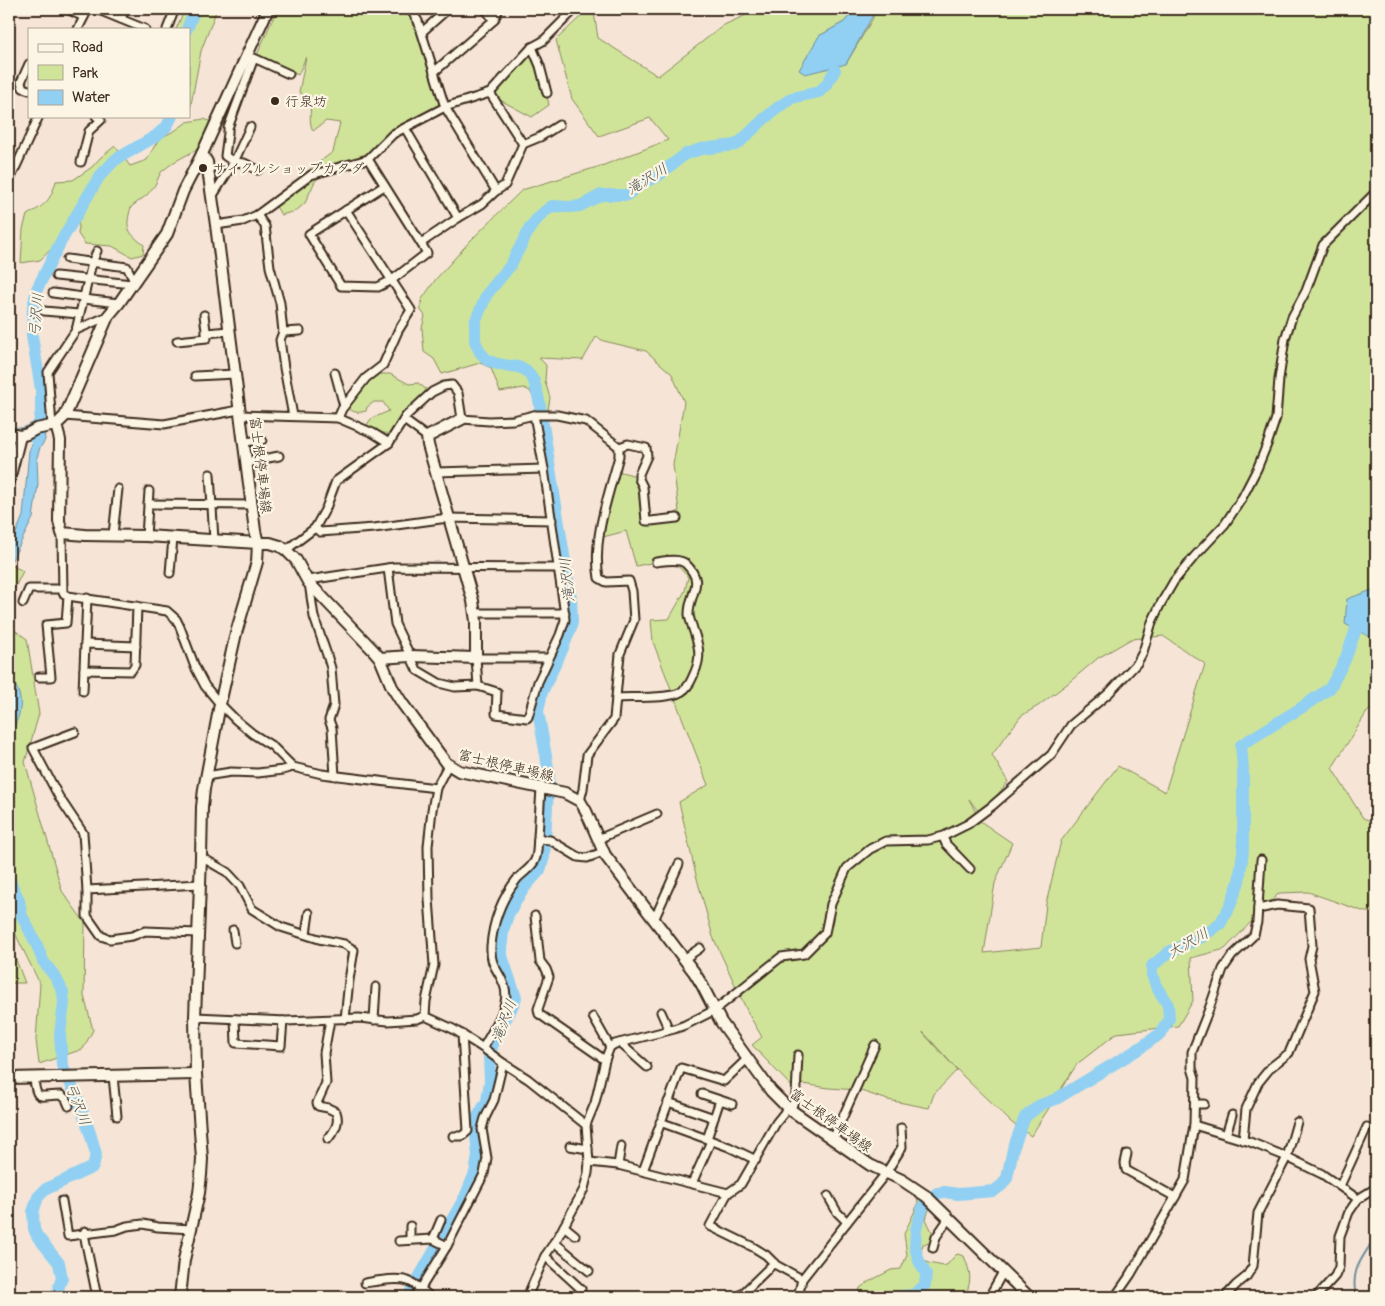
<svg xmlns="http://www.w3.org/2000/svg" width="1385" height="1306" font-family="Pangolin,'Klee One',sans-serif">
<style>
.green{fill:#d0e499;stroke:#86875c;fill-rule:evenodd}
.water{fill:#91d0f2;stroke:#6f8e9d}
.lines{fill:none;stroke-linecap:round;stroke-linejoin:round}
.stream{stroke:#6f8e9d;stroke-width:2}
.river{stroke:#91d0f2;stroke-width:12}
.street-casing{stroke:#3b2a1e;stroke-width:11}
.secondary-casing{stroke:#3b2a1e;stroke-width:14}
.street{stroke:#fcf5e5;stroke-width:7}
.secondary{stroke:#fcf5e5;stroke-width:10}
.poi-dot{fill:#3b2a1e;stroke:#fcf5e5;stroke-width:2}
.labels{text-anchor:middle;stroke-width:4.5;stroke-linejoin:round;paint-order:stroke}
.poi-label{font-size:14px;fill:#3b2a1e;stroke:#fcf5e5;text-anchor:start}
.street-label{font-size:14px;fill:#3b2a1e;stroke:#fcf5e5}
.water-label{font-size:15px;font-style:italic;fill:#505453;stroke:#fcf5e5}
</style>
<rect width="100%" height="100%" fill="#f6e5d6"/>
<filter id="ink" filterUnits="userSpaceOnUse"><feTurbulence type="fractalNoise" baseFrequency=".02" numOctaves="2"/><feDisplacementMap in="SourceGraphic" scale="10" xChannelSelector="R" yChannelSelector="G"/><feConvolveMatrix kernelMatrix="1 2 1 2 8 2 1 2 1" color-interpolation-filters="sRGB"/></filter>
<g filter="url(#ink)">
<g class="green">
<polygon points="185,9 217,9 201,51 189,115 189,29 176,29"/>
<path d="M 277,9 L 406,9 L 416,30 L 443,106 L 405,128 L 377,149 L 365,156 L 333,167 L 315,181 L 305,203 L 296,211 L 281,215 L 274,203 L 311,168 L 333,152 L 340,123 L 326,121 L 313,131 C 305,113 319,106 299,92 L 306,57 L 298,75 L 257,55 Z"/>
<path d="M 590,9 L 594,12 L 598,38 L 658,76 L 724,25 L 759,9 L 856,9 L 844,22 L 819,36 L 846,64 L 873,18 L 874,9 L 1376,9 L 1376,706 L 1367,712 L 1332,768 L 1363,818 L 1376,823 L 1376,912 L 1365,912 L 1308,892 L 1279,893 L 1225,949 L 1191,958 L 1193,1001 L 1178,1026 L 1117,1033 L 1077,1064 L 1031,1136 L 1012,1123 L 964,1077 L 923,1032 L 923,1033 L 957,1070 L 934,1094 L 929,1108 L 888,1100 L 858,1090 L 829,1088 L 802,1084 L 790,1085 L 752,1045 L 762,1037 L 749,1015 L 713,937 L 696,875 L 679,802 L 708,785 L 653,642 L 651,620 L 669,619 L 685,591 L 688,577 L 667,554 L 665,560 L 636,566 L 626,531 L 599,538 L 618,471 L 636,476 L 640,484 L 647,523 L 658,524 L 679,511 L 673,465 L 684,402 L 672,374 L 646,351 L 604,341 L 596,337 L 583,360 L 539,358 L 546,365 L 545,381 L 550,398 L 548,410 L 540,411 L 530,391 L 524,388 L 500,392 L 491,368 L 480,363 L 442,374 L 434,359 L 424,352 L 422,328 L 425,316 L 420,309 L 422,299 L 436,279 L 471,240 L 522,190 L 604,165 L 668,140 L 650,118 L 599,136 L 572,99 L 556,40 L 578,19 ZM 1163,636 L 1205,664 L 1165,792 L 1118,766 L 1061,841 L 1046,904 L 1041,947 L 984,953 L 995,883 L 1012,843 L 980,821 L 969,799 L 981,815 L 1008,782 L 992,755 L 1021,716 L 1038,706 L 1067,684 L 1098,658 L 1131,639 Z"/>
<polygon points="531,55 546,92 549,105 532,117 500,100 494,90"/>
<path d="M 204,119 L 220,125 L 196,150 L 174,162 L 161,172 L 155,185 L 147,195 L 131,207 C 125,228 127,232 144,245 L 143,254 L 132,257 L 112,246 L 85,244 L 78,234 L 79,226 L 73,210 L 63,238 L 40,260 L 21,263 L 23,229 L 27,215 C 45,205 50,202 56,181 L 73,180 L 92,167 L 100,158 L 115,146 L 130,166 L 147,160 L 155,145 L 164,136 L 176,130 L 187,122 Z"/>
<path d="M 375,374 L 390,374 L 409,384 L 418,383 L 426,389 L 427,396 L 389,435 C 379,430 375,433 366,426 L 371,419 L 389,411 L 383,402 L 374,402 L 367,407 L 366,411 C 358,413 353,413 347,407 L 366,378 Z"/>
<polygon points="9,564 23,571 9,600"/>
<polygon points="9,626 27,639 39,714 25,762 62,891 85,923 84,996 93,1030 83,1049 39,1064 36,1040 40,984 9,921"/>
<polygon points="9,942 25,983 9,983"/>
<path d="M 917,1196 L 932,1200 L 926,1219 L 934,1236 L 934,1243 L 923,1244 L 920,1255 L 928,1263 L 944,1266 L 948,1264 L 952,1259 L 957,1254 L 964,1256 C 971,1274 972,1279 965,1297 L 857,1297 L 860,1288 L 868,1282 L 891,1270 L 901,1269 L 907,1255 L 904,1234 L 918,1204 Z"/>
</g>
<g class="water">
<polygon points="856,9 874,9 874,13 846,64 805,74 799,70 819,36 844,22"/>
<polygon points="44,429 45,440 40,448 37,457 38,484 33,518 9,566 9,550 23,516 29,451 38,430"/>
<polygon points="1375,589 1376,590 1376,640 1345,624 1347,599"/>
<path d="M 9,676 C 27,698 21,715 9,737 L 9,715 L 12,702 L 9,694 Z"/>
<polygon points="9,852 13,878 22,896 26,909 16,911 9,890"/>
</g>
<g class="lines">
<g class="stream">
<polyline points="835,70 836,65"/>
<path d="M 9,426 C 29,433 23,424 39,422"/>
<path d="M 1356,1297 C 1350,1269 1362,1259 1376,1236"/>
</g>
<g class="river">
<polyline points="187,29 195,9"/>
<polyline points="36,440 41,412 41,389 32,336 33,307 37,289 60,243 99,177 115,160 156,136 167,126 172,116"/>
<polyline points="9,879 19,900 21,914 36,943 43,961 56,978 63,992 64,1003 60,1034 62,1065 79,1102 90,1133 96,1154 93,1167 46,1189 38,1197 33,1212 34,1229 37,1236 59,1263 62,1278 59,1286 57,1297"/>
<polyline points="408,1297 465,1197 475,1173 478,1156 476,1135 476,1120 487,1101 490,1081 489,1057 494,1041 511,1009 516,998 501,953 503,931 508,915 516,900 525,887 540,870 544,857 549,773 538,711 542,692 562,650 571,628 572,621 571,599 539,400 534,381 526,370 518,367 497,364 487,360 480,352 475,341 475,322 487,294 510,266 530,228 537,219 544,212 552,206 569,207 580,206 601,195 627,195 644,182 657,177 675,162 686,154 701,149 735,145 740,142 764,119 780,106 792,98 819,92 827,84 835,70"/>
<polyline points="896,1297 902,1296 913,1295 925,1285 926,1274 919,1261 915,1247 916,1229 924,1204 937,1193 945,1192 958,1194 994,1191 1002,1185 1007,1178 1013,1149 1025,1117 1040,1105 1056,1099 1137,1050 1160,1034 1169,1019 1168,1005 1156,986 1152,975 1152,966 1169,952 1202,937 1220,924 1230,906 1239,882 1243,851 1243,768 1241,745 1301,708 1330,688 1345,660 1355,632 1357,617 1365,603 1376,603"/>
</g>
<g class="street-casing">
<g id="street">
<polyline points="67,9 84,17"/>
<polyline points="96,9 145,29"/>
<polyline points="410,9 418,21 445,107 496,191"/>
<polyline points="485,9 494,20"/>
<polyline points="559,9 570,14"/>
<polyline points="9,17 9,18"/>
<polyline points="121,19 125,9"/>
<polyline points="78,29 88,9"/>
<polyline points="167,29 175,9"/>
<polyline points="422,32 448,9"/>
<polyline points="532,47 540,66 547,93"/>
<polyline points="29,64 21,82 23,88 29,90"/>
<polyline points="434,72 494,20 499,9"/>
<polyline points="490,93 532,47 543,41 575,9"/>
<polyline points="250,127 234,162 244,163 258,170"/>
<polyline points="405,128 458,218"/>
<polyline points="368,159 427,253 392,280 378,287 341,286 309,234 384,186"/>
<polyline points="81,162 89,131 101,120 96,116"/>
<polyline points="9,182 39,116"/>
<polyline points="212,197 234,162 225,156 228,133 228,128 254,58 289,74"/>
<polyline points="257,215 265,226 270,267 280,303 283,332"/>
<polyline points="216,225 243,221 257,215 311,175 368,159 393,134 445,107 490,93 523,144"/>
<polyline points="421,243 458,218 482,204 496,191 505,185 523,144 540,137 559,125"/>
<polyline points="67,259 127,267 134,281"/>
<polyline points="56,276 132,284"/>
<polyline points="53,293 83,297"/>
<polyline points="83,299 119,303"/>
<polyline points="44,311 79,314"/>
<polyline points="76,330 92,263 97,251"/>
<polyline points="206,333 229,331"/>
<polyline points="177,341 207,338 204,315"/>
<polyline points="335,373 344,406"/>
<polyline points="195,376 235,374"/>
<polyline points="241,415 338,418 373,433 389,443"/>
<polyline points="534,415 544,469 564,608 565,620 560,635 538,682 528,717 527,718 496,714 497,692 478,686 476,658 549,658"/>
<polyline points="65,416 164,424 239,410"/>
<polyline points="293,416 284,368 280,340 283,332 300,331"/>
<polyline points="338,418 342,409 366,378 383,365 398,331 411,310 346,210"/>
<polyline points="404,420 427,437"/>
<polyline points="52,426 48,372 76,330 108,316"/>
<polyline points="244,442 262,440"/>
<polyline points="619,447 628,444 646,448 647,456 639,474 639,479 643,487 646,521 651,521 677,518"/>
<polyline points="247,462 279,456"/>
<polyline points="436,472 544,469"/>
<polyline points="210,474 214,540"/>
<polyline points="148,504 252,505"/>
<polyline points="315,528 320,532 374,528 448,518 552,520"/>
<polyline points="62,533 63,593 68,596 167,611 176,619 180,627 195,667 205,686 220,704 236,720 253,734 272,746 293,767"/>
<polyline points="113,535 118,489"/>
<polyline points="146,536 149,491"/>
<path d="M 286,550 L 315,528 L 326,508 L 336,481 L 389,443 L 406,416 L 432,392 L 444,386 L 452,385 L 458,393 L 462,419 L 489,421 L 513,420 L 534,415 L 557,415 L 586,421 L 619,447 L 619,456 C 609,495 592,538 599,578 L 606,582 L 629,581 L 632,591 L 634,620 L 620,654 L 614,719 L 587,755 L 583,789 L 580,801"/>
<polyline points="388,568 395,624 417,670 439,683 455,687 478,686"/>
<polyline points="170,573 173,538"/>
<polyline points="308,580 394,567 559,568"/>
<polyline points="309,583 314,617 327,655 331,668 334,705 329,720 332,728 335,776"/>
<polyline points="23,603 29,589 62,589"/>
<polyline points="475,613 565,613"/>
<polyline points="85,644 136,646"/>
<polyline points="84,670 131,671 135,665 137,606"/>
<polyline points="39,677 51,677 46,625 66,623 68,596"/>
<polyline points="83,691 87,598"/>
<path d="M 616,698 C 630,697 671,699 681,692 C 688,688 691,681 694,674 C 702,657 699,646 693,629 C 692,624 689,619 689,614 C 689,592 706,584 686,564 C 680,558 664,561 656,562"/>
<polyline points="75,732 33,748 59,797 83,833 87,890 87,916 101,936 110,939 132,936 145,931 198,933"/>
<polyline points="448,765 436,788 432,810 428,846 429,899 434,965 426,1001 425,1016 453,1029 483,1048 503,1063 528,1079 586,1125"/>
<polyline points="206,776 231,772 258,773 283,770 293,767 322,774 436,788"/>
<polyline points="943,837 946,844 970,869"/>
<polyline points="538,839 550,840 578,857 587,858 603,852"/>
<polyline points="598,839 657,814"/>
<polyline points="201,857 227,872 240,886 252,909 281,927 319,939 344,944 354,950 349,980 345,1019"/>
<polyline points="87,890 200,884"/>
<polyline points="535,916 540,961 546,969 549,977 538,1009 539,1014 605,1060"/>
<polyline points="654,920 679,864"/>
<polyline points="233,930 235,943"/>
<polyline points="306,934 309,913"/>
<polyline points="684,959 700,948"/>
<polyline points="661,1012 669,1030"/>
<polyline points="195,1017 286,1021 359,1018 388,1021 417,1019 425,1016"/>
<polyline points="593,1017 610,1047"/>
<polyline points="235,1019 236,1043 281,1046 283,1021"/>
<polyline points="374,1020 376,987"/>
<polyline points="620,1043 647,1067"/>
<path d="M 483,1048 C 492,1030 512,1005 504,985 C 498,968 490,967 491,946 C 493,922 502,898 517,879 C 524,871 530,870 535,860 C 538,854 537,844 538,837 C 539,821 540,804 541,788"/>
<polyline points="113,1076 117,1116"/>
<path d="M 34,1078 C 36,1103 40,1095 61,1095 L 66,1099 L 69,1106"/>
<polyline points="702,1094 732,1104"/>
<polyline points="668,1102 714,1118"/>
<polyline points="1195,1104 1204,1104"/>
<polyline points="788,1108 776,1123 741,1184 728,1193 725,1198 710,1226 753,1247 766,1255 776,1265 802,1279"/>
<polyline points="791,1110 796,1095 798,1055"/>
<polyline points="660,1122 729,1147 756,1160"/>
<polyline points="1194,1125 1250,1142 1287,1157 1322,1174 1358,1199"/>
<polyline points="1226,1135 1232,1115"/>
<polyline points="453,1136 462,1136 468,1131 462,1034"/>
<path d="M 328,1139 C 335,1130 340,1123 336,1112 L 328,1108 L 318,1106 L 317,1103 L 326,1083 L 324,1053 L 330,1020"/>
<polyline points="707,1139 720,1100"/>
<polyline points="833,1139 875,1045"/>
<polyline points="1243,1140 1246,1109 1258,1083 1271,1067 1289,1053 1315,991 1309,959 1312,946 1309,908 1277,905 1258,909"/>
<polyline points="570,1146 588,1149"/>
<polyline points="1127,1154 1125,1163 1126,1170 1175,1197"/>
<polyline points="589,1162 618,1165 728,1193"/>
<polyline points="618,1165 621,1146"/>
<polyline points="643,1171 681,1068 724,1081 747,1059"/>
<polyline points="693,1181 711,1141"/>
<polyline points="1340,1186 1367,1127"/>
<polyline points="828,1196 837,1212 847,1222"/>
<polyline points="62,1201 68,1236 116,1230 127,1226 143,1224 158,1227 191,1229"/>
<polyline points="410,1226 410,1240"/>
<polyline points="564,1226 575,1235"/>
<polyline points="85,1231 84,1234 97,1297"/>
<polyline points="433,1239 441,1220"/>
<polyline points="399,1241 433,1239 447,1246"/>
<polyline points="554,1242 589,1271"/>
<polyline points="933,1248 936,1237 949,1218"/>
<polyline points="545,1256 581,1289 577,1297"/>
<path d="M 365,1283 C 377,1281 397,1277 408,1281 C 417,1284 423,1291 430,1297"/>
<polyline points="43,1297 46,1297"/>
<polyline points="414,1297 421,1288 447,1246 484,1174 487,1158 482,1129 485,1118 494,1100 503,1063"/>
<polyline points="527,1297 545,1256 558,1237 584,1189 588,1173 589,1162 586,1125 595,1103 605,1060 610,1047 615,1044 674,1029 685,1025 715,1010 781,957 804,954 825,933 831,904 847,868 870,849 886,841 928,840 944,836 968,824 992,806 1051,755 1071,725 1109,693 1137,663 1143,652 1152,622 1160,605 1174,581 1194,557 1225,524 1242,498 1257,469 1268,442 1276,418 1279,379 1285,339 1292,317 1306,291 1323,245 1376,192"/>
<polyline points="739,1297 774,1263"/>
<polyline points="798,1297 802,1279 886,1173 902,1147 901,1128"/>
<polyline points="989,1297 1003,1272"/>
<polyline points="1115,1297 1131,1274 1185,1180 1194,1125 1195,1078 1192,1068 1192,1052 1209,1009 1223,969 1232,956 1254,935 1257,922 1261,860"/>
<polyline points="1225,1297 1236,1285 1246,1277 1253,1266 1258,1213 1287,1157 1297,1122"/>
<polyline points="1316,1297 1335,1276 1339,1267 1340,1236 1349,1212 1358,1199 1376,1188"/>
</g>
</g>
<g class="secondary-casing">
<g id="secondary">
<polyline points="268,9 202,154 207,162 216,225 255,531 258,543 270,543 280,546 286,550 296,560 308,582 374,651 380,658 392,687 402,703 446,763 459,771 565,793 580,801 586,811 605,855 694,972 702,985 721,1022 771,1091 788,1108 870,1165 902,1180 926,1196 1029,1297"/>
<polyline points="56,425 60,440 59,521 62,533 85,535 146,536 258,543 257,562 236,633 220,704 204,789 202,807 201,857 195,1017 196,1074 202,1159 201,1175 199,1193 184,1260 180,1297"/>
<polyline points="9,434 20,436 27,434 36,429 56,425 65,416 108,316 119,303 167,234 183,191 202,154"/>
<polyline points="9,480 20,436"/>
<polyline points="380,658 410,656 476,658 476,621 473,601 428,445 427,437 462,419"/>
<polyline points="9,1078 196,1074"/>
</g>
</g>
<use href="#street" class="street"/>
<use href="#secondary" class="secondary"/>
</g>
</g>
<g class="poi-dot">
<circle cx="275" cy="101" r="5"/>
<circle cx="203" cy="168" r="5"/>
</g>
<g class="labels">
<g class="poi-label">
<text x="285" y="106">行泉坊</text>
<text x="213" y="173">サイクルショップカタダ</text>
</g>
<g class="street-label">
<text transform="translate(261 465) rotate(83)" y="5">富士根停車場線</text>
<text transform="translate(506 765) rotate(13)" y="5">富士根停車場線</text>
<text transform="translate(831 1120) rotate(36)" y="5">富士根停車場線</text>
</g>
<g class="water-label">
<text transform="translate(647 179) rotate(-32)" y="5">滝沢川</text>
<text transform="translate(36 315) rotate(-85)" y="5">弓沢川</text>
<text transform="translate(567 580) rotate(-96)" y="5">滝沢川</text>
<text transform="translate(1188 943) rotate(-30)" y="5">大沢川</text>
<text transform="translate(504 1021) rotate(-69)" y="5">滝沢川</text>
<text transform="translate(78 1104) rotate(69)" y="5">弓沢川</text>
</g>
</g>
<rect width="1385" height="1306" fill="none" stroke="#fcf5e5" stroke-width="30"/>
<rect x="15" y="15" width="1355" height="1276" fill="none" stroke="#3b2a1e" stroke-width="2" filter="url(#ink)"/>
<rect x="28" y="28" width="162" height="90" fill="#fcf5e5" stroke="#afa495"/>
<rect x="38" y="44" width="25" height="8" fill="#fcf5e5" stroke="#afa495"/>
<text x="72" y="52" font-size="15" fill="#3b2a1e">Road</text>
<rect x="38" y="65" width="25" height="15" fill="#d0e499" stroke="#afa495"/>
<text x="72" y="78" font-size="15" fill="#3b2a1e">Park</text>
<rect x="38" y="90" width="25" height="15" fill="#91d0f2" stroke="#afa495"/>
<text x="72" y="102" font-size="15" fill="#3b2a1e">Water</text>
</svg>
